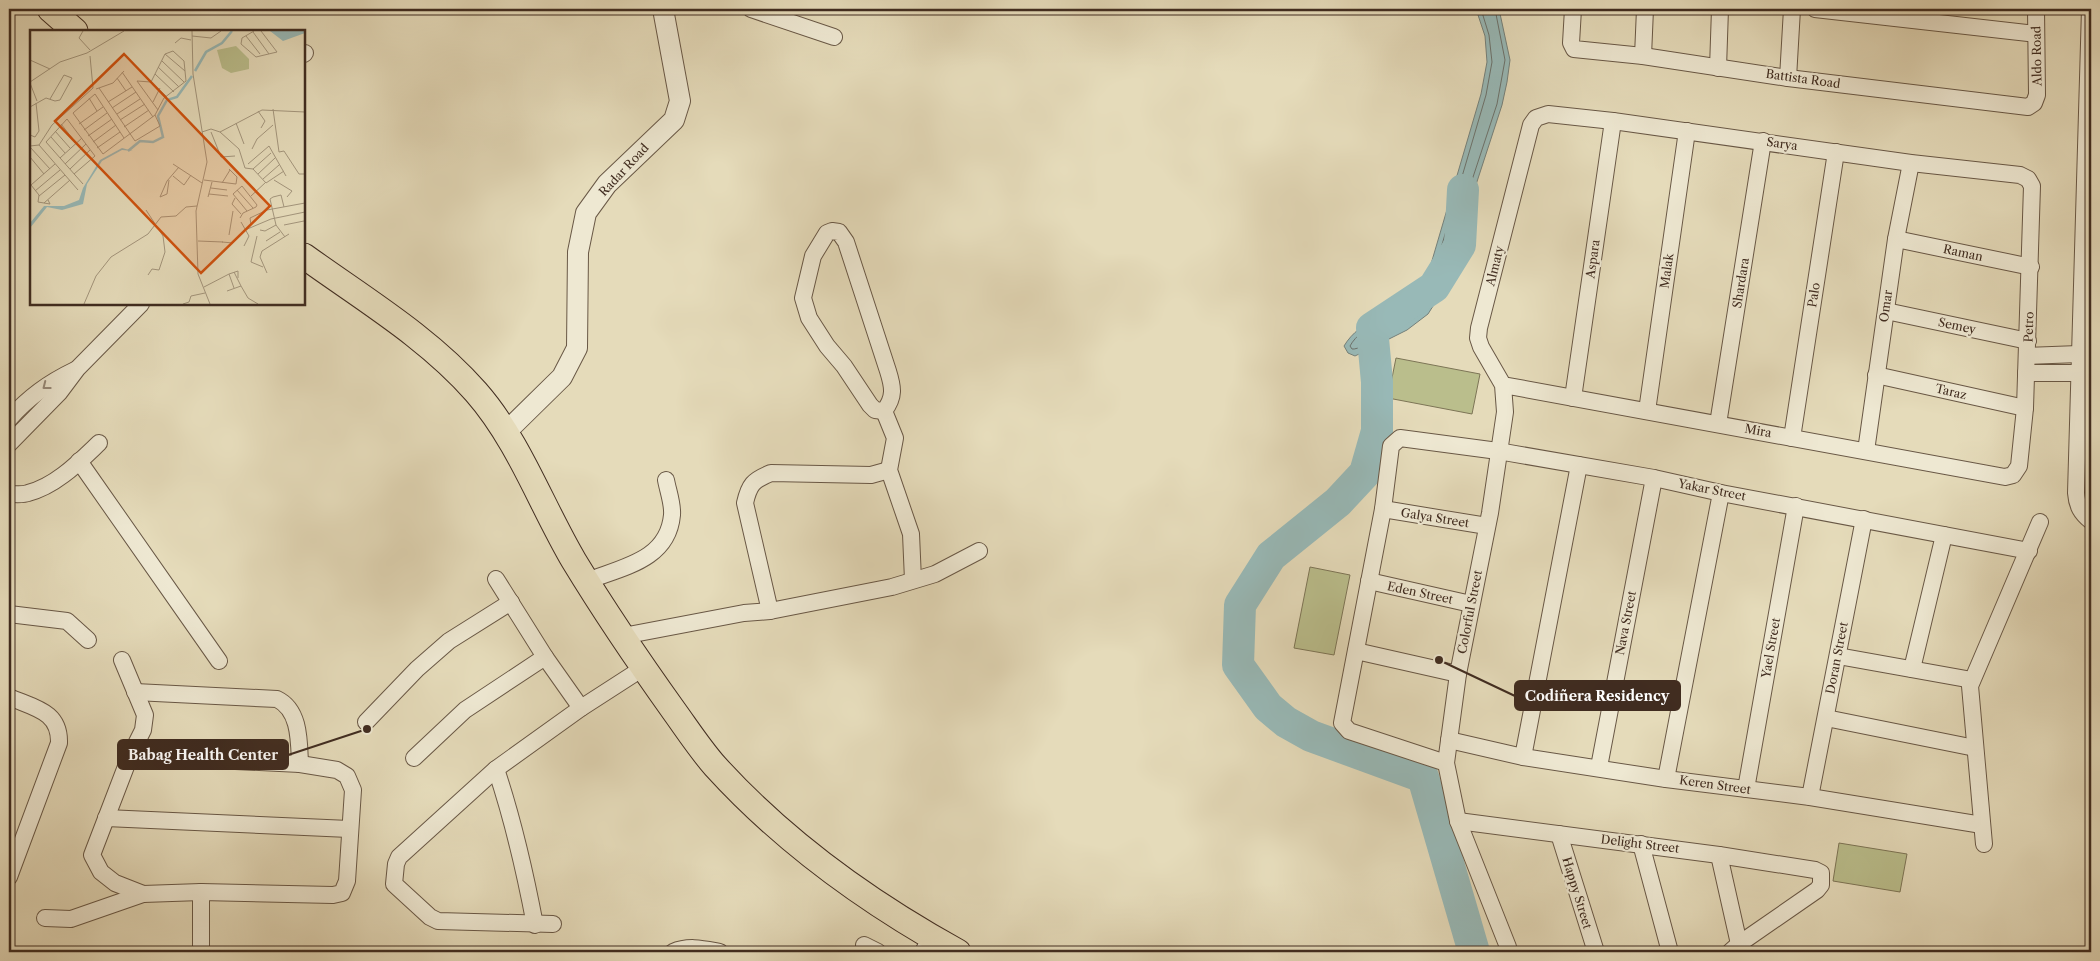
<svg xmlns="http://www.w3.org/2000/svg" width="2100" height="961" font-family="'Libre Caslon Text',serif">
<style>
.green{fill:#babe8c;stroke:#7d7556}
.water{fill:#98b9b7;stroke:#75817b}
.lines{fill:none;stroke-linecap:round;stroke-linejoin:round}
.shore{stroke:#6c726c;stroke-width:1}
.river{stroke:#98b9b7;stroke-width:32}
.minor-casing{stroke:#695846;stroke-width:18}
.tertiary-casing{stroke:#695846;stroke-width:22}
.primary-casing{stroke:#402c20;stroke-width:27}
.minor{stroke:#eee8d2;stroke-width:16}
.tertiary{stroke:#eee8d2;stroke-width:20}
.primary{stroke:#e5dbba;stroke-width:25}
.oneway{stroke:#978a79}
.labels{text-anchor:middle;stroke-width:4.5;stroke-linejoin:round;paint-order:stroke}
.street-label{font-size:12px;fill:#402c20;stroke:#eee8d2}
.inset-river{fill:none;stroke:#98b9b7;stroke-width:2.5}
.inset-road{fill:none;stroke:#a3957c;stroke-width:1}
.view{fill:#cf520f;fill-opacity:0.15;stroke:#cf520f;stroke-width:2.5}
.inset-edge{fill:none;stroke:#402c20;stroke-width:2.5}
.leader{fill:none;stroke:#402c20;stroke-width:2}
.callout-dot{fill:#402c20;stroke:#eee8d2;stroke-width:2}
.callout{fill:#402c20;stroke:#402c20;stroke-width:2}
.callout-label{font-size:14px;text-anchor:middle;font-weight:bold;fill:#fff}
</style>
<rect width="100%" height="100%" fill="#e5dbba"/>
<filter id="stains"><feTurbulence type="fractalNoise" baseFrequency=".004" numOctaves="4"/><feColorMatrix values="0 0 0 0 .2 0 0 0 0 .09 0 0 0 0 .02 0 0 0 .5 -.17"/></filter>
<radialGradient id="worn" r=".72"><stop offset=".6" stop-color="#630" stop-opacity="0"/><stop offset="1" stop-color="#630" stop-opacity=".3"/></radialGradient>
<g class="green">
<polygon points="1396,358 1480,374 1472,414 1388,398"/>
<polygon points="1310,567 1350,575 1334,655 1294,648"/>
<polygon points="1839,843 1907,854 1900,892 1833,881"/>
</g>
<path class="water" d="M 1476,9 L 1499,9 L 1510,60 L 1507,82 L 1502,105 L 1440,295 L 1428,314 L 1407,330 L 1355,356 L 1348,353 L 1344,346 C 1360,319 1394,313 1417,293 C 1420,290 1423,285 1426,281 L 1481,94 L 1487,62 L 1485,36 Z"/>
<g class="lines">
<path class="shore" d="M 1481,9 L 1489,35 L 1492,62 L 1486,95 L 1431,282 C 1428,287 1424,294 1419,298 C 1400,313 1361,325 1350,346 L 1352,349 C 1361,351 1417,318 1425,310 C 1429,305 1432,298 1435,293 L 1497,104 L 1505,60 L 1495,9"/>
<polyline class="river" points="1463,190 1460,245 1434,287 1372,328 1377,382 1377,431 1365,473 1338,502 1271,556 1240,605 1238,665 1268,707 1286,722 1311,736 1423,777 1474,952"/>
<g class="minor-casing">
<g id="minor">
<polyline points="751,9 834,37"/>
<polyline points="1573,9 1571,43 1574,49 1643,56 1788,78 2028,107 2034,103 2037,95 2036,9"/>
<polyline points="1815,9 2036,34"/>
<path d="M 2090,9 L 2076,493 C 2077,506 2081,513 2091,521"/>
<polyline points="304,54 305,53"/>
<polyline points="1643,56 1645,9"/>
<polyline points="1718,68 1720,9"/>
<polyline points="1788,78 1792,9"/>
<path d="M 832,231 L 839,232 L 846,242 L 888,371 C 893,387 895,397 884,411 L 875,410 L 870,405 L 844,366 L 827,346 L 809,318 L 803,298 L 813,256 L 827,233 Z"/>
<polyline points="1896,239 2031,267"/>
<polyline points="1886,311 2028,341"/>
<polyline points="2027,356 2079,354"/>
<polyline points="2026,373 2078,373"/>
<polyline points="1876,375 2025,408"/>
<polyline points="1503,385 2005,477 2013,475 2019,466 2025,408 2032,186 2028,179 2020,175 1911,163 1613,121 1548,114 1536,118 1531,125 1479,328 1478,338 1481,347 1503,385 1505,412 1490,513 1458,674 1446,763 1458,821 1508,947 1507,952"/>
<polyline points="1573,398 1613,121"/>
<polyline points="884,411 895,438 889,470 911,534 913,580"/>
<polyline points="1647,411 1687,131"/>
<path d="M 9,419 C 29,397 48,383 75,370"/>
<polyline points="1718,424 1763,141"/>
<polyline points="1792,438 1836,152"/>
<polyline points="9,444 59,393 77,369 141,304"/>
<polyline points="1866,451 1896,239 1911,163"/>
<polyline points="79,461 219,661"/>
<path d="M 9,494 C 15,494 23,495 28,493 C 56,486 79,462 99,443"/>
<polyline points="1383,509 1487,526"/>
<polyline points="496,579 545,657 581,708"/>
<path d="M 587,581 C 623,567 668,560 672,515 C 673,504 668,491 666,480"/>
<polyline points="1369,581 1471,604"/>
<path d="M 770,611 L 745,503 C 749,485 753,480 771,473 L 871,475 L 889,470"/>
<polyline points="9,614 67,621 88,640"/>
<polyline points="623,636 744,613 770,611 892,587 935,574 979,551"/>
<polyline points="1356,651 1458,674"/>
<polyline points="1838,656 1972,680"/>
<polyline points="122,660 145,715 143,730 130,756 92,855 101,872 115,883 143,894 201,892 333,895 342,893 347,881 353,790 347,776 337,770 300,764 130,756"/>
<polyline points="1912,669 1944,535"/>
<path d="M 135,692 L 277,699 C 300,710 299,741 300,764"/>
<path d="M 9,697 C 34,708 60,711 59,743 L 9,877"/>
<polyline points="1826,718 1975,748"/>
<polyline points="366,722 417,669 449,641 511,602"/>
<polyline points="1449,740 1523,757 1666,779 1810,797 1982,825"/>
<polyline points="1523,757 1579,465"/>
<polyline points="414,758 465,710 545,657"/>
<polyline points="1446,763 1349,731 1342,723 1383,509 1391,446 1400,438 1498,451 1654,478 1721,493 2029,551"/>
<polyline points="1599,767 1654,478"/>
<path d="M 496,769 C 513,820 525,872 535,925"/>
<polyline points="1666,779 1721,493"/>
<polyline points="1746,789 1796,506"/>
<polyline points="1810,797 1864,519"/>
<polyline points="106,818 349,829"/>
<polyline points="1458,821 1719,855 1815,870 1821,873 1821,885 1817,890 1739,944 1730,952"/>
<polyline points="1559,834 1596,952"/>
<polyline points="1641,844 1670,952"/>
<polyline points="1984,844 1970,686 2040,522"/>
<polyline points="1719,855 1739,944"/>
<polyline points="201,892 201,952"/>
<polyline points="45,918 71,919 143,894"/>
<polyline points="553,924 438,921 430,917 394,884 396,864 399,857 496,769 581,708 643,668"/>
<polyline points="864,945 878,952"/>
<path d="M 673,952 C 689,945 704,949 720,952"/>
<polyline points="923,952 931,937"/>
</g>
</g>
<g class="tertiary-casing">
<polyline id="tertiary" points="506,432 562,377 577,348 578,252 586,213 607,184 674,120 680,101 663,9"/>
</g>
<g class="primary-casing">
<g id="primary">
<polyline points="50,9 75,31"/>
<path d="M 304,256 C 362,298 428,337 476,392 C 519,441 541,505 574,561 C 605,612 639,662 674,711 C 687,729 700,749 715,766 C 784,842 869,903 958,952"/>
</g>
</g>
<use href="#minor" class="minor"/>
<use href="#tertiary" class="tertiary"/>
<use href="#primary" class="primary"/>
</g>
<defs><path id="oneway-chevron" d="M-2-3.5L2.5 0L-2 3.5" fill="none" stroke-width="1.6" stroke-linecap="round" stroke-linejoin="round" transform="scale(1.25)"/></defs>
<use class="oneway" href="#oneway-chevron" transform="translate(46 386) rotate(142)"/>
<g class="labels">
<g class="street-label">
<text transform="translate(2037 56) rotate(-91)" y="4">Aldo Road</text>
<text transform="translate(1803 79) rotate(8)" y="4">Battista Road</text>
<text transform="translate(1782 144) rotate(8)" y="4">Sarya</text>
<text transform="translate(624 170) rotate(-47)" y="4">Radar Road</text>
<text transform="translate(1963 253) rotate(12)" y="4">Raman</text>
<text transform="translate(1593 259) rotate(-82)" y="4">Aspara</text>
<text transform="translate(1495 266) rotate(-76)" y="4">Almaty</text>
<text transform="translate(1667 271) rotate(-82)" y="4">Malak</text>
<text transform="translate(1741 283) rotate(-81)" y="4">Shardara</text>
<text transform="translate(1814 295) rotate(-81)" y="4">Palo</text>
<text transform="translate(1886 306) rotate(-82)" y="4">Omar</text>
<text transform="translate(1957 326) rotate(12)" y="4">Semey</text>
<text transform="translate(2029 327) rotate(-88)" y="4">Petro</text>
<text transform="translate(1951 392) rotate(13)" y="4">Taraz</text>
<text transform="translate(1758 431) rotate(10)" y="4">Mira</text>
<text transform="translate(1712 490) rotate(11)" y="4">Yakar Street</text>
<text transform="translate(1435 518) rotate(9)" y="4">Galya Street</text>
<text transform="translate(1420 593) rotate(12)" y="4">Eden Street</text>
<text transform="translate(1470 612) rotate(-79)" y="4">Colorful Street</text>
<text transform="translate(1626 623) rotate(-79)" y="4">Nava Street</text>
<text transform="translate(1771 648) rotate(-80)" y="4">Yael Street</text>
<text transform="translate(1837 658) rotate(-79)" y="4">Doran Street</text>
<text transform="translate(1715 785) rotate(8)" y="4">Keren Street</text>
<text transform="translate(1640 844) rotate(7)" y="4">Delight Street</text>
<text transform="translate(1577 893) rotate(73)" y="4">Happy Street</text>
</g>
</g>
<g transform="translate(30 30)">
<rect width="275" height="275" fill="#e5dbba"/>
<path d="M 206,16 L 219,29 L 219,39 L 201,43 L 192,38 L 187,20 Z" fill="#babe8c"/>
<path d="M 240,1 L 275,1 L 275,3 L 253,11 ZM 92,118 L 103,121 L 92,120 L 72,131 L 57,154 L 53,174 L 32,180 L 17,177 L 0,198 L 0,193 L 14,176 L 34,176 L 49,170 L 53,158 L 70,130 Z" fill="#98b9b7"/>
<path class="inset-river" d="M 165,41 L 176,22 L 192,13 L 202,1M 98,121 L 110,111 L 123,112 L 133,107 L 128,86 L 137,70 L 147,67 L 162,46"/>
<path class="inset-road" d="M 53,1 L 49,8 L 60,20M 162,1 L 163,44 L 177,132 L 166,181 L 168,244 L 180,274M 224,1 L 212,8 L 211,14 L 226,27M 223,2 L 239,24M 162,6 L 181,8 L 191,1M 216,6 L 230,24M 145,13 L 151,8 L 161,10M 135,24 L 155,41M 226,27 L 247,22 L 231,1M 0,30 L 20,39M 132,31 L 154,52M 128,37 L 149,57M 92,42 L 123,87M 125,44 L 144,62M 87,48 L 96,61M 107,51 L 121,52 L 137,67M 107,51 L 128,80M 0,52 L 30,32 L 57,23 L 94,1M 121,52 L 135,24 L 143,21 L 154,31M 0,53 L 7,71M 69,58 L 105,111 L 130,96 L 125,85M 66,59 L 83,53 L 94,41M 59,68 L 67,81M 78,72 L 102,57M 123,72 L 130,58M 0,77 L 16,68 L 25,71 L 30,70 L 42,48 L 34,45 L 20,69M 82,78 L 106,62M 243,79 L 249,122 L 254,121 L 269,144 L 275,144M 228,81 L 235,91 L 231,98M 87,84 L 110,69M 90,90 L 115,74M 206,93 L 214,114M 31,94 L 46,113M 49,94 L 73,77M 94,97 L 119,80M 54,100 L 77,83M 25,101 L 40,118M 172,102 L 181,99 L 190,102 L 209,119 L 215,138 L 223,139 L 236,153 L 254,141M 181,102 L 191,127 L 205,126M 190,102 L 232,80 L 275,82M 0,105 L 5,107 L 9,101 L 6,73M 58,106 L 82,89M 21,107 L 35,123M 94,108 L 65,64 L 43,83 L 73,124 L 125,85 L 134,68 L 156,51 L 154,31M 63,112 L 86,95M 9,115 L 48,160M 0,116 L 9,115 L 22,95 L 63,58 L 60,26M 0,117 L 20,139M 67,118 L 90,102M 222,119 L 227,109 L 243,95M 0,127 L 14,144M 30,128 L 52,108M 35,134 L 56,114M 143,134 L 172,153M 218,134 L 239,116 L 256,146M 40,139 L 60,120M 223,139 L 241,123M 44,144 L 65,126 L 37,89 L 16,112 L 53,154M 228,144 L 245,128M 143,146 L 154,155 L 161,145M 233,149 L 249,135M 139,150 L 137,164 L 130,167 L 137,151 L 149,137M 174,150 L 206,154 L 207,147 L 199,139M 244,150 L 262,161 L 257,167M 192,153 L 200,140M 181,158 L 197,160M 207,160 L 223,178M 5,161 L 30,140M 179,164 L 198,166M 9,166 L 35,145M 221,166 L 236,152M 178,167 L 182,152M 243,167 L 240,169 L 246,195 L 255,207M 243,167 L 251,165 L 254,177M 205,168 L 202,174 L 211,184M 18,170 L 20,174 L 8,172 L 9,165 L 1,155 L 25,134M 14,173 L 40,150M 116,180 L 133,206 L 135,222 L 129,240 L 122,239 L 118,245M 210,188 L 213,183 L 226,177 L 227,175 L 212,156 L 203,164 L 217,181M 211,192 L 219,206 L 214,216M 221,195 L 220,188 L 237,180 L 275,173M 254,195 L 274,191M 230,200 L 235,201 L 246,195M 199,205 L 203,181M 227,206 L 221,232 L 233,237M 168,211 L 193,212M 236,211 L 250,202M 192,212 L 203,213 L 215,200 L 241,189 L 275,182M 204,242 L 211,256M 237,243 L 230,227 L 232,221 L 259,204M 199,244 L 208,241 L 208,248M 174,257 L 199,244 L 204,258M 197,261 L 211,256 L 218,268 L 228,274M 54,274 L 66,246 L 81,227 L 118,204 L 131,187 L 146,186 L 156,177 L 167,176M 153,274 L 159,272 L 161,266 L 175,263"/>
<path class="view" d="M 94,24 L 240,176 L 171,243 L 25,91 Z"/>
<rect width="275" height="275" class="inset-edge"/>
</g>
<path class="leader" d="M1439 660L1515 696M367 729L288 755"/>
<g class="callout-dot">
<circle cx="1439" cy="660" r="5"/>
<circle cx="367" cy="729" r="5"/>
</g>
<g class="callout">
<rect x="1515" y="681" width="165" height="29" rx="5"/>
<rect x="118" y="740" width="170" height="29" rx="5"/>
</g>
<g class="callout-label">
<text x="1597" y="701">Codiñera Residency</text>
<text x="203" y="760">Babag Health Center</text>
</g>
<rect width="2100" height="961" fill="none" stroke="#e5dbba" stroke-width="30"/>
<rect x="10" y="10" width="2080" height="941" fill="none" stroke="#402c20" stroke-width="2.5"/>
<rect x="15" y="15" width="2070" height="931" fill="none" stroke="#402c20"/>
<rect width="100%" height="100%" filter="url(#stains)"/>
<rect width="100%" height="100%" fill="url(#worn)"/>
</svg>
